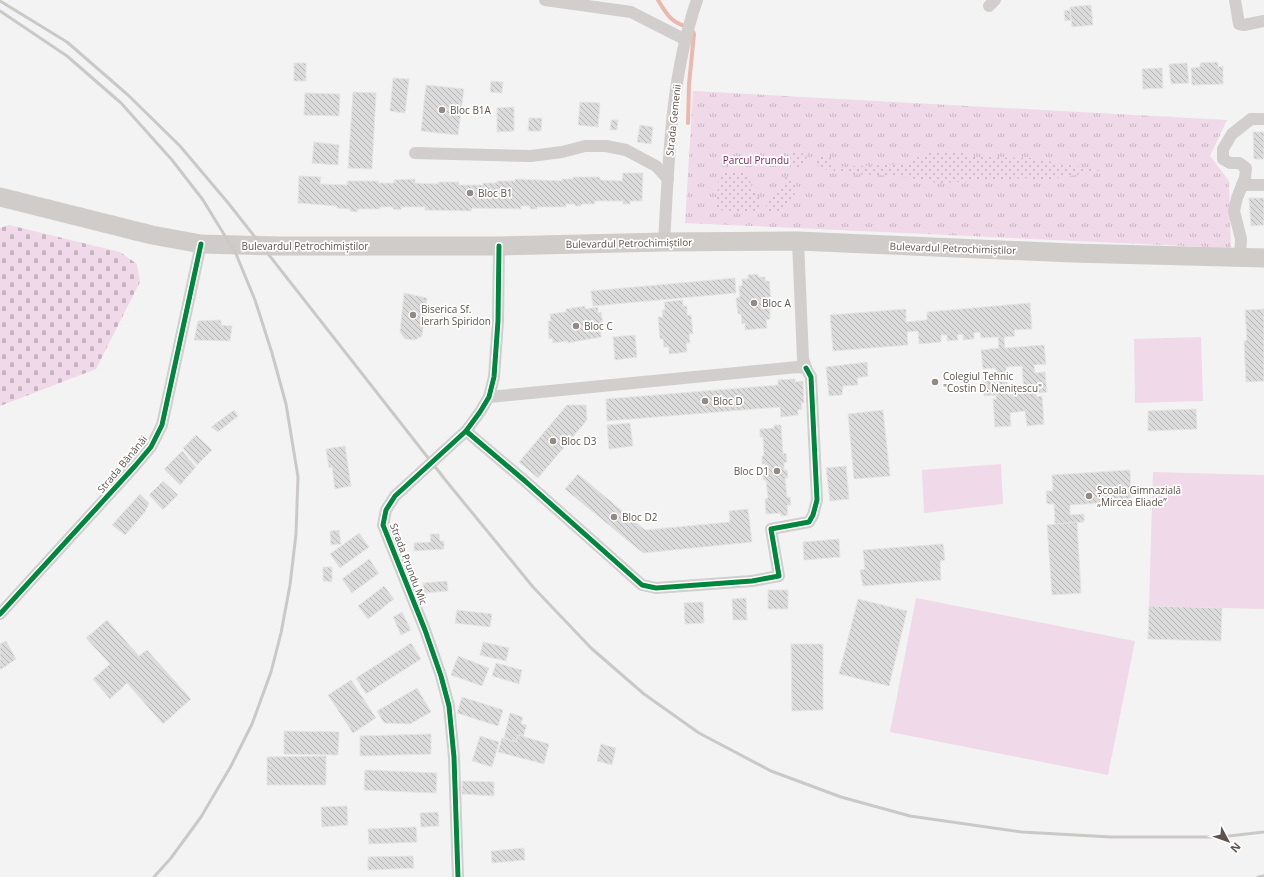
<svg xmlns="http://www.w3.org/2000/svg" width="1264" height="877" font-family="'Open Sans',sans-serif">
<style>
.grass{fill:#f0d9e9}
.cemetery{fill:url(#cemetery-stones)}
.park{fill:url(#park-tufts)}
.garden{fill:url(#garden-dots)}
.lines{fill:none;stroke-linecap:round;stroke-linejoin:round}
.stream{stroke:#ebb8b0;stroke-width:4}
.building{fill:url(#building-back-hatch);stroke:#e6e5e4;fill-rule:evenodd}
.street{stroke:#d1cecd;stroke-width:12}
.primary{stroke:#cfccc9;stroke-width:19}
.rail{stroke:#cbc9c8;stroke-width:3}
.cycleway-casing{stroke:#fff;stroke-width:8}
.cycleway{stroke:#00873e;stroke-width:5}
.poi-dot{fill:#938a86;stroke:#fff;stroke-width:1.5}
.labels{text-anchor:middle;stroke-width:3.5;stroke-linejoin:round;paint-order:stroke}
.poi-label{font-size:10px;fill:#5f524b;stroke:#fff;text-anchor:start}
.street-label{font-size:10px;fill:#5f524b;stroke:#fff}
.park-label{font-size:10px;fill:#7e1d56;stroke:#fff}
</style>
<defs>
<pattern id="cemetery-stones" width="16" height="16" patternUnits="userSpaceOnUse"><rect width="16" height="16" fill="#f0d9e9"/><path d="M2 7V4a2 2 0 0 1 4 0v3zM10 15v-3a2 2 0 0 1 4 0v3z" fill="#c6b3bf"/></pattern>
<pattern id="park-tufts" width="24" height="20" patternUnits="userSpaceOnUse"><rect width="24" height="20" fill="#f0d9e9"/><path d="M3 7l-1-3M5 7V3M7 7l1-3M15 17l-1-3M17 17v-4M19 17l1-3" fill="none" stroke="#c6b3bf"/></pattern>
<pattern id="garden-dots" width="8" height="8" patternUnits="userSpaceOnUse"><rect width="8" height="8" fill="#f0d9e9"/><path d="M2 2h.1M6 6h.1" fill="none" stroke="#c6b3bf" stroke-width="1.8" stroke-linecap="round"/></pattern>
<pattern id="building-back-hatch" width="6" height="6" patternUnits="userSpaceOnUse"><rect width="6" height="6" fill="#dcdbdb"/><path d="M-1 5l2 2M0 0l6 6M5-1l2 2" fill="none" stroke="#b6b4b4"/></pattern>
</defs>
<rect width="100%" height="100%" fill="#f3f3f3"/>
<g class="grass">
<polygon points="1201,337 1203,401 1135,403 1134,339"/>
<polygon points="1001,464 1003,504 924,513 922,470"/>
<polygon points="1153,472 1264,475 1264,609 1149,606"/>
<polygon points="916,598 1135,641 1108,775 890,732"/>
</g>
<polygon class="cemetery" points="9,225 120,252 137,264 140,282 96,369 0,406 0,228"/>
<polygon class="park" points="693,91 1227,120 1210,156 1229,181 1231,248 685,223"/>
<g class="garden">
<polygon points="929,151 960,152 976,157 1031,158 1102,171 1037,181 1030,178 938,183 899,176 854,174 832,172 836,167 906,164"/>
<path d="M 793,152 L 807,154 C 806,164 802,170 791,168 C 787,161 788,157 793,152 Z"/>
<polygon points="818,156 828,156 832,159 832,167 828,170 819,168 817,162"/>
<path d="M 725,173 L 749,173 C 750,183 752,191 760,198 L 758,212 L 716,210 L 719,177 Z"/>
<path d="M 785,176 L 793,182 L 797,187 L 793,199 L 786,204 L 784,211 L 772,212 L 766,210 L 767,199 C 778,196 784,188 785,176 Z"/>
</g>
<g class="lines">
<path class="stream" d="M 658,0 C 668,17 672,23 691,28 L 694,34 L 689,84 L 688,123"/>
</g>
<g class="building">
<polygon points="1091,5 1093,25 1072,27 1070,7"/>
<polygon points="1070,10 1071,20 1065,21 1064,11"/>
<polygon points="1218,62 1218,67 1223,66 1223,84 1192,85 1191,68 1200,67 1200,63"/>
<rect x="294" y="63" width="12" height="18"/>
<polygon points="1187,63 1189,83 1171,84 1169,64"/>
<polygon points="1162,68 1163,88 1143,89 1142,69"/>
<polygon points="393,78 409,79 405,113 390,111"/>
<polygon points="491,81 503,82 502,93 490,92"/>
<polygon points="426,85 464,89 458,135 421,131"/>
<polygon points="353,92 376,93 372,169 348,168"/>
<polygon points="305,93 340,94 339,116 304,115"/>
<polygon points="580,102 600,103 598,127 578,125"/>
<polygon points="514,107 514,131 497,132 497,108"/>
<polygon points="529,118 542,118 541,131 528,131"/>
<polygon points="611,120 618,120 617,130 610,130"/>
<polygon points="640,125 653,127 651,144 637,142"/>
<polygon points="1253,132 1264,132 1264,159 1254,159"/>
<polygon points="314,142 339,145 338,165 312,163"/>
<polygon points="623,173 643,173 642,201 630,201 630,204 623,204 623,201 595,201 595,204 582,204 581,206 575,206 575,204 566,204 566,207 537,207 537,209 530,209 530,206 521,206 521,209 472,208 471,211 425,210 425,207 401,207 401,210 393,209 393,207 380,207 380,209 358,209 357,212 350,211 350,209 337,208 337,206 298,203 299,176 321,177 320,184 347,185 347,181 379,181 378,183 394,183 394,180 415,179 415,183 438,184 438,182 459,182 459,185 483,185 483,183 497,183 497,181 515,181 515,179 562,181 562,179 573,179 573,177 600,177 600,180 622,181"/>
<polygon points="1249,198 1264,198 1264,225 1251,226"/>
<polygon points="758,274 758,277 765,277 765,281 769,281 772,309 770,309 770,319 766,320 767,328 745,330 745,323 742,324 741,314 738,314 736,298 740,297 739,286 742,286 742,279 748,279 748,275"/>
<polygon points="735,278 736,293 593,306 591,291"/>
<polygon points="404,293 427,298 422,336 415,340 405,339 400,332"/>
<polygon points="683,300 683,306 687,306 687,315 691,315 693,334 689,334 690,343 686,343 687,352 669,354 669,347 664,347 663,339 660,339 658,317 663,317 662,310 665,310 664,302"/>
<path d="M 1030,303 L 1032,329 L 1014,330 L 1015,336 L 1004,337 L 1005,348 L 1044,345 L 1046,364 L 1034,365 L 1035,373 L 1045,372 L 1047,392 L 1036,393 L 1037,397 L 1042,396 L 1044,424 L 1027,426 L 1025,411 L 1010,413 L 1011,426 L 995,427 L 993,399 L 996,399 L 996,395 L 984,396 L 983,377 L 996,376 L 995,368 L 983,369 L 981,350 L 999,348 L 998,337 L 981,338 L 980,332 L 974,333 L 974,339 L 963,340 L 963,334 L 957,335 L 958,340 L 947,341 L 947,335 L 941,335 L 941,342 L 919,344 L 918,331 L 907,332 L 908,345 L 833,351 L 830,315 L 906,309 L 906,322 L 927,320 L 927,312 ZM 1022,366 L 1024,393 L 1008,395 L 1006,367 Z"/>
<polygon points="585,306 585,309 598,307 598,313 601,312 604,331 601,332 601,337 568,343 568,341 553,343 552,338 549,339 548,321 551,321 550,314 566,312 566,309"/>
<polygon points="1264,309 1264,381 1246,382 1244,341 1247,340 1245,310"/>
<polygon points="221,320 221,325 232,326 230,341 194,340 198,321"/>
<polygon points="635,335 637,357 615,360 613,337"/>
<polygon points="867,362 868,376 857,378 858,385 843,386 842,395 829,396 826,367"/>
<polygon points="795,379 795,382 803,381 804,403 801,403 802,409 798,410 798,415 781,417 780,407 607,421 606,399 778,385 778,380"/>
<polygon points="567,405 586,405 587,420 538,478 519,462"/>
<polygon points="1196,409 1197,429 1148,431 1148,411"/>
<polygon points="234,410 238,416 218,432 211,427"/>
<polygon points="883,410 890,476 854,479 848,414"/>
<polygon points="630,423 633,446 609,449 607,425"/>
<polygon points="774,425 781,425 783,454 786,453 787,462 784,463 784,470 787,470 788,478 785,478 787,497 790,497 791,505 787,505 788,515 781,516 781,513 766,514 765,499 768,498 766,480 763,480 763,472 766,471 765,464 762,464 762,456 764,456 763,437 760,437 760,429 774,428"/>
<polygon points="196,435 212,450 197,465 183,448"/>
<polygon points="345,446 351,486 335,489 332,467 329,468 326,449"/>
<polygon points="182,451 196,467 180,485 164,469"/>
<polygon points="846,466 849,499 830,501 826,468"/>
<polygon points="1130,470 1131,501 1070,505 1070,515 1084,514 1084,522 1055,524 1054,504 1047,504 1046,491 1053,491 1052,475"/>
<polygon points="578,474 645,530 730,522 729,511 748,509 752,542 643,553 565,489"/>
<polygon points="163,481 178,495 163,510 149,495"/>
<polygon points="140,494 149,503 145,512 125,535 112,525"/>
<polygon points="1077,522 1081,593 1052,595 1047,525"/>
<polygon points="339,530 341,544 331,545 330,531"/>
<polygon points="359,533 369,547 340,568 330,554"/>
<polygon points="430,534 439,534 440,541 444,541 444,549 414,551 414,543 431,542"/>
<polygon points="839,539 840,557 804,560 803,542"/>
<polygon points="943,544 945,560 940,561 941,580 863,586 860,570 865,569 863,550"/>
<polygon points="369,559 379,573 352,593 342,579"/>
<polygon points="323,567 332,567 332,582 323,581"/>
<polygon points="447,581 448,591 424,593 423,583"/>
<polygon points="384,586 394,599 368,619 358,606"/>
<rect x="768" y="590" width="20" height="19"/>
<polygon points="746,598 747,620 733,620 732,599"/>
<polygon points="858,599 907,611 889,686 839,674"/>
<polygon points="703,602 704,623 685,624 684,603"/>
<polygon points="1149,606 1222,608 1221,641 1148,639"/>
<polygon points="457,610 492,614 490,627 455,623"/>
<polygon points="402,612 411,630 401,635 393,617"/>
<polygon points="107,620 139,656 147,650 191,699 163,724 127,683 110,699 93,679 110,664 86,638"/>
<polygon points="6,641 16,659 0,670 0,644"/>
<polygon points="483,642 509,648 506,661 480,655"/>
<polygon points="411,643 421,659 366,694 356,678"/>
<polygon points="791,644 823,644 823,710 792,711"/>
<polygon points="458,656 489,668 482,686 451,675"/>
<polygon points="496,663 522,670 519,684 492,676"/>
<polygon points="351,680 376,718 353,733 328,695"/>
<polygon points="417,688 431,712 410,724 384,723 377,711"/>
<polygon points="462,697 503,710 498,726 457,713"/>
<polygon points="510,713 523,717 521,724 527,725 523,737 518,735 516,742 504,738"/>
<polygon points="284,731 339,732 338,755 284,754"/>
<polygon points="431,734 431,754 360,756 360,736"/>
<polygon points="518,735 549,744 544,764 498,752 502,738 516,742"/>
<polygon points="480,736 499,742 492,767 472,761"/>
<polygon points="601,744 616,748 612,765 597,761"/>
<polygon points="326,756 326,785 267,785 267,757"/>
<polygon points="365,770 437,773 436,793 364,790"/>
<polygon points="462,781 494,782 494,796 462,794"/>
<polygon points="347,806 348,825 322,827 321,807"/>
<polygon points="438,812 439,826 421,827 420,813"/>
<polygon points="416,827 417,842 369,844 368,829"/>
<polygon points="524,848 525,860 492,863 491,851"/>
<polygon points="413,856 414,868 368,870 368,857"/>
</g>
<g class="lines">
<g class="street">
<polyline points="545,0 631,12 686,40"/>
<polyline points="1235,0 1239,24 1244,25 1264,21"/>
<polyline points="989,6 995,0"/>
<polyline points="415,153 531,156 562,152 585,146 606,146 626,150 656,166 668,179"/>
<polyline points="1242,185 1264,185"/>
<path d="M 664,242 C 669,160 670,78 697,0"/>
<polyline points="1240,257 1241,239 1234,211 1237,198 1245,178 1246,168 1239,163 1230,163 1223,159 1223,149 1232,134 1251,119 1264,119"/>
<polyline points="489,397 797,367 806,368 803,359 798,241"/>
<polyline points="466,431 525,481 642,585 656,588 752,581 779,576 771,529 809,522 813,515 817,500 811,377 806,368"/>
<polyline points="0,614 135,466 151,447 162,425 201,244"/>
<polyline points="458,877 454,757 449,706 441,676 425,630 383,525 386,510 395,496 466,431 480,412 489,397 494,377 498,321 499,246"/>
</g>
<polyline class="primary" points="0,197 152,235 201,244 278,246 499,246 664,242 798,241 1072,253 1264,258"/>
<g class="rail">
<polyline points="0,1 67,42 128,95 180,146 229,204 447,482 533,587 591,648 644,694 699,733 771,771 841,797 910,816 1022,832 1111,837 1220,837 1264,832"/>
<polyline points="0,11 67,56 121,103 172,160 203,200 236,254 255,300 272,353 286,404 298,477 296,534 290,585 281,633 271,672 252,724 231,766 201,817 171,858 154,877"/>
<polyline points="1258,877 1264,876"/>
</g>
<g class="cycleway-casing">
<g id="cycleway">
<polyline points="466,431 525,481 642,585 656,588 752,581 779,576 771,529 809,522 813,515 817,500 811,377 806,368"/>
<polyline points="0,614 135,466 151,447 162,425 201,244"/>
<polyline points="458,877 454,757 449,706 441,676 425,630 383,525 386,510 395,496 466,431 480,412 489,397 494,377 498,321 499,246"/>
</g>
</g>
<use href="#cycleway" class="cycleway"/>
</g>
<g class="poi-dot">
<circle cx="442" cy="110" r="4"/>
<circle cx="470" cy="193" r="4"/>
<circle cx="754" cy="303" r="4"/>
<circle cx="413" cy="315" r="4"/>
<circle cx="576" cy="326" r="4"/>
<circle cx="935" cy="382" r="4"/>
<circle cx="705" cy="401" r="4"/>
<circle cx="553" cy="441" r="4"/>
<circle cx="777" cy="471" r="4"/>
<circle cx="1089" cy="496" r="4"/>
<circle cx="614" cy="517" r="4"/>
</g>
<g class="labels">
<g class="poi-label">
<text x="450" y="114">Bloc B1A</text>
<text x="478" y="197">Bloc B1</text>
<text x="762" y="307">Bloc A</text>
<text x="421" y="313">Biserica Sf.<tspan x="421" dy="12">Ierarh Spiridon</tspan></text>
<text x="584" y="330">Bloc C</text>
<text x="943" y="380">Colegiul Tehnic<tspan x="943" dy="12">"Costin D. Nenițescu"</tspan></text>
<text x="713" y="405">Bloc D</text>
<text x="561" y="445">Bloc D3</text>
<text x="769" y="475" text-anchor="end">Bloc D1</text>
<text x="1097" y="494">Școala Gimnazială<tspan x="1097" dy="12">„Mircea Eliade”</tspan></text>
<text x="622" y="521">Bloc D2</text>
</g>
<g class="street-label">
<text transform="translate(673 120) rotate(-84)" y="4">Strada Gemenii</text>
<text transform="translate(629 243) rotate(-1)" y="4">Bulevardul Petrochimiștilor</text>
<text x="305" y="250">Bulevardul Petrochimiștilor</text>
<text transform="translate(953 248) rotate(2)" y="4">Bulevardul Petrochimiștilor</text>
<text transform="translate(122 464) rotate(-50)" y="4">Strada Bănănăi</text>
<text transform="translate(409 564) rotate(69)" y="4">Strada Prundu Mic</text>
</g>
<g class="park-label">
<text x="756" y="164">Parcul Prundu</text>
</g>
</g>
<g transform="translate(1228 841) rotate(131)" stroke="#ffffff" stroke-width="3" paint-order="stroke">
<path d="M0-3L7 15L0 10L-7 15Z" fill="#5f524b"/>
<text y="-6" font-size="11" font-weight="bold" text-anchor="middle" fill="#5f524b">N</text>
</g>
</svg>
